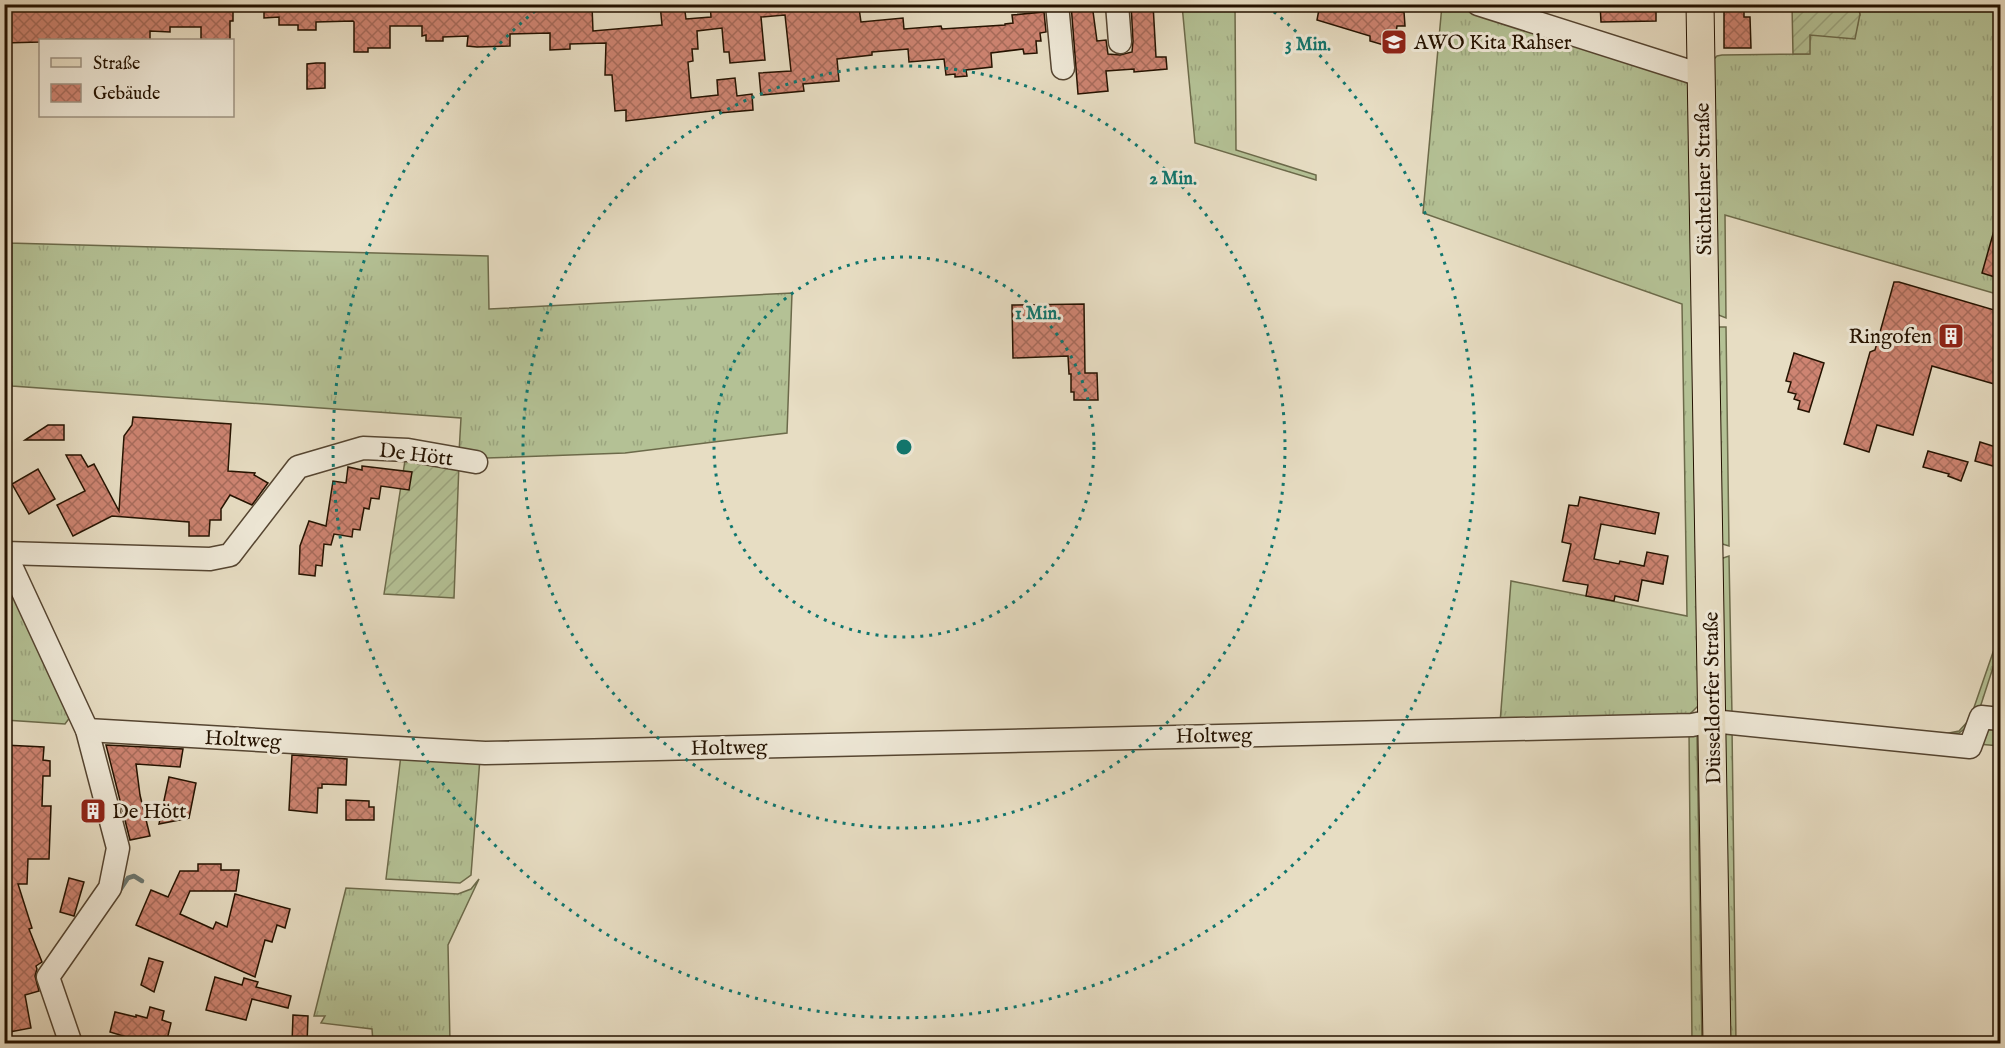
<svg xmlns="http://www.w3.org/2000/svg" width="2005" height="1048" font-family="'IM FELL English',serif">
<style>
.grass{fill:url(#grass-tufts);stroke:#6c6a4a;stroke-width:1.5}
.forest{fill:url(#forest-firs);stroke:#6c6a4a;stroke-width:1.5}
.garden{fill:url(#garden-furrows);stroke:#6c6a4a;stroke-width:1.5}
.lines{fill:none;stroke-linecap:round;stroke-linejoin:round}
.stream{stroke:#6b7771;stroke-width:4.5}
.building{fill:url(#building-cross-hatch);stroke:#241200;stroke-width:1.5}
.minor-casing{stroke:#554531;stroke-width:25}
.major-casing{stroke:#241200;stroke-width:29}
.minor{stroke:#efe9d8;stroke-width:22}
.major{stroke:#e7ddc3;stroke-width:27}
.ring{fill:none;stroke:#0f766e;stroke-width:3;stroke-dasharray:3 6}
.labels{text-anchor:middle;stroke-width:6;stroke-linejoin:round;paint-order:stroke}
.poi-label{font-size:21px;fill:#241200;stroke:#efe9d8;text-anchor:start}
.street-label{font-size:21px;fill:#241200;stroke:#efe9d8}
.centre{fill:#0f766e;stroke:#efe9d8;stroke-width:3}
.ring-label{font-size:18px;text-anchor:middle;font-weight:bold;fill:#0f766e;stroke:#efe9d8;stroke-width:6;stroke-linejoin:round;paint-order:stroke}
</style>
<defs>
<pattern id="grass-tufts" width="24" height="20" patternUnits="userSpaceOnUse" patternTransform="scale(1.5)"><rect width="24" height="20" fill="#b4c195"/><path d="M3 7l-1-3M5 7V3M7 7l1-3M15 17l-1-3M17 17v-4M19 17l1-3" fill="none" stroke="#9ba57f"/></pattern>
<pattern id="forest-firs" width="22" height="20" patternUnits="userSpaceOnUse" patternTransform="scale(1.5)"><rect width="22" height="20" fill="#b4c195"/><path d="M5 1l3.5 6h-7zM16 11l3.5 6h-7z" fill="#9ba57f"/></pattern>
<pattern id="garden-furrows" width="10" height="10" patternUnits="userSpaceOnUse" patternTransform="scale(1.5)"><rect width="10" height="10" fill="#b4c195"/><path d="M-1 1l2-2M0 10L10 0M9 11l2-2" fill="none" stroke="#9ba57f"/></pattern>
<pattern id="building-cross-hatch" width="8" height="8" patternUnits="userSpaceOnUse" patternTransform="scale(1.5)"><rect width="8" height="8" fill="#ce8472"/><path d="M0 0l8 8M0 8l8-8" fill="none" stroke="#a76b5b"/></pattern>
</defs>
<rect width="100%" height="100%" fill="#e7ddc3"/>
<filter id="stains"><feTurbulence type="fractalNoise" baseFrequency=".00333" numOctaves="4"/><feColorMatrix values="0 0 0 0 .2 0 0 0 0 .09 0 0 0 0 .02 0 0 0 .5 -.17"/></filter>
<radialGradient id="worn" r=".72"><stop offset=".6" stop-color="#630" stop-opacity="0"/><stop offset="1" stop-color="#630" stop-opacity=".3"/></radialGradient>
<g class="grass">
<polygon points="1182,5 1235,5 1236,150 1316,175 1316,180 1195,143"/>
<polygon points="1442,5 1454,5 1679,77 1690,76 1702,702 1688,716 1500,723 1511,581 1687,616 1682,304 1423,213"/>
<polygon points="1857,5 2000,5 2000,295 1725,215 1726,318 1716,314 1714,59 1717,56 1722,55 1809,54 1810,35 1860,15"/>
<polygon points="5,133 11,133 8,243 488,256 489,309 792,293 787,433 625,453 486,458 459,453 461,418 12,386 5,339"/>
<polygon points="1719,327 1726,327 1729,546 1719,543"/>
<polygon points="1729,556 1732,715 1939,735 1959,731 1970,719 2000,632 2000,646 1976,720 1959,733 1924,738 1763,721 1725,713 1722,711 1720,559"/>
<polygon points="4,570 71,716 65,724 5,720"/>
<polygon points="1732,727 1736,1044 1727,1043 1722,733"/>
<polygon points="1689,731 1697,734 1702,1044 1692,1043"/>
<polygon points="401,755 480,758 471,875 460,883 386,879"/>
<polygon points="479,879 448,945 450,1043 373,1043 372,1029 321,1023 325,1016 314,1016 346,888 458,894 471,889"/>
</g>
<polygon class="forest" points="1985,723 2000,724 2000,746 1978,744"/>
<g class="garden">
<polygon points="1792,5 1857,5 1860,14 1855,39 1810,35 1810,54 1793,54"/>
<polygon points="406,454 459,463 454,598 384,594"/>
</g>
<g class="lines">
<polyline class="stream" points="118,893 128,878 134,876 142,881"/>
</g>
<g class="building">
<polygon points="4,4 233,4 233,21 230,21 230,40 201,40 201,27 170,27 170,32 150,31 150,40 66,39 66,40 40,40 40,42 4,43"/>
<polygon points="264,4 490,4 490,8 592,6 593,31 662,25 660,4 684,4 686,19 711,17 710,4 810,4 811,12 859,8 861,22 903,18 904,29 941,26 942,29 1005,25 1005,24 1013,23 1012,15 1044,12 1046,32 1040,33 1041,41 1036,41 1037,53 1024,54 1023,49 991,53 992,67 966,70 967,76 955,77 955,74 946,75 944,59 909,62 908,49 872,52 872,55 837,59 839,81 803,84 804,91 761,95 759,73 791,71 785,15 761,17 765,60 730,63 729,52 724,52 722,28 697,31 698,49 692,49 693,61 688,62 691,98 718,95 717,80 735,78 737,96 752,94 753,110 720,113 720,110 626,121 626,110 615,111 612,75 605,75 606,43 570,44 570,49 550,50 550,33 510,34 510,46 477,47 467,46 468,36 443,37 443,41 426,41 426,35 422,36 422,26 390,26 390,48 368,48 368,52 354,52 354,22 353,21 316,22 316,30 298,30 298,25 279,25 279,17 264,18"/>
<polygon points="1071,4 1092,4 1097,41 1106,40 1108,54 1120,55 1132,52 1133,41 1131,4 1153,4 1156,57 1166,57 1167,69 1134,72 1134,69 1106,71 1108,91 1078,94"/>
<polygon points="1320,4 1394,4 1396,12 1404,12 1405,26 1397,26 1394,48 1370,41 1370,36 1317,20"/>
<polygon points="1600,4 1656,4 1656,21 1601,22"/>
<polygon points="1724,4 1744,4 1744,17 1750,17 1751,48 1724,48"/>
<polygon points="316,63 325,63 325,88 307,89 307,64"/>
<polygon points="1997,220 2001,221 2001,279 1982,273"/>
<polygon points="1894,282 1899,282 2001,312 2001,386 1932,366 1913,435 1877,425 1869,452 1844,444 1870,352 1875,350"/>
<polygon points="1084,304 1085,373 1097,373 1098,400 1074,400 1074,392 1071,392 1071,374 1069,374 1068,356 1013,358 1012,305"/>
<polygon points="1794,353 1824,363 1809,412 1798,409 1800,401 1794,399 1796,394 1788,392 1791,382 1786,381"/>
<polygon points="133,417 231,424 228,471 255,473 254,475 268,483 252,505 230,495 221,509 221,520 210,520 209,536 189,536 189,522 112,516 73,536 57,505 85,491 66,455 81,455 88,467 94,464 119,511 124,436 132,425"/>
<polygon points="48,425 64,425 64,440 25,440"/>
<polygon points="1980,442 1999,448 1993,466 1975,461"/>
<polygon points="1928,451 1968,462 1961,481 1948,476 1949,474 1923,467"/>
<polygon points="362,466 412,472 409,490 381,486 379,499 371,498 369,509 364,508 360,530 353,529 352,537 334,534 331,545 324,544 322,566 316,565 315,576 299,574 300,546 309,521 326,526 333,481 346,483 348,467 362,470"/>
<polygon points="38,469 55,499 29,514 12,484"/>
<polygon points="1580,497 1659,513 1655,534 1601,524 1594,559 1619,564 1620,561 1644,566 1647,552 1668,556 1663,584 1642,580 1638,601 1615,596 1614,601 1586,596 1588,585 1563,581 1571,544 1562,542 1569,505 1578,506"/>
<polygon points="4,745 44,747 43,760 50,761 50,776 43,776 42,806 51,806 49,859 28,859 27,884 18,884 32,928 29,929 42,962 36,966 37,969 35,976 39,991 25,995 31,1028 4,1033"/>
<polygon points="106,745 183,749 180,767 136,764 140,795 150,836 130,840"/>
<polygon points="292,755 347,759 346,785 322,784 322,788 318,788 317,813 289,810"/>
<polygon points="169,777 196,783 189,818 159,824"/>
<polygon points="346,800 369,801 369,807 374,807 374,820 346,820"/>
<polygon points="198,864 221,864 221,870 239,870 236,891 190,891 180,914 213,929 216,922 227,927 235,894 290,909 285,928 277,925 272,942 265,940 255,977 136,925 151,890 168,897 180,871 198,871"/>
<polygon points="69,878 84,882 74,916 60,912"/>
<polygon points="149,958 163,962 154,992 141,985"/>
<polygon points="215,977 242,985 244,978 258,982 256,987 291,996 288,1008 252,999 246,1020 206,1010"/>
<polygon points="150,1007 164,1011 162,1020 171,1023 166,1044 143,1044 130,1040 130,1038 110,1032 115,1012 136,1017 136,1015 147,1018"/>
<polygon points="293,1015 308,1016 307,1044 292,1044"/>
</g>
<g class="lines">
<g class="minor-casing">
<g id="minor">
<polyline points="1057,4 1063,68"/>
<polyline points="1117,4 1120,42"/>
<polyline points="1478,4 1701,75"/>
<polyline points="4,551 87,730 118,848 110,888 48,977 71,1044"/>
<polyline points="5,553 210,559 230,555 298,467 363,448 408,450 476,462"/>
<polyline points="87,730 485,753 1692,725 1712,721 1970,747 1981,717 2000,719"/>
</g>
</g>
<g class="major-casing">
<polyline id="major" points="1700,4 1717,1044"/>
</g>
<use href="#minor" class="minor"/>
<use href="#major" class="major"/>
</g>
<g class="ring">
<circle cx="904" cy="447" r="190"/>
<circle cx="904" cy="447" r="381"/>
<path d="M1267 6A571 571 0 1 1 541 6"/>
</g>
<defs>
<g id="school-square" transform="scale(1.35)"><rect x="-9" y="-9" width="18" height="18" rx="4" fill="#8f2418" stroke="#efe9d8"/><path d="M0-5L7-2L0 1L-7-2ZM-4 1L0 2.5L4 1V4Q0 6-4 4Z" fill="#fff"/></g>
<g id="building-square" transform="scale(1.35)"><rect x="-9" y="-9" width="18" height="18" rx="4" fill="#8f2418" stroke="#efe9d8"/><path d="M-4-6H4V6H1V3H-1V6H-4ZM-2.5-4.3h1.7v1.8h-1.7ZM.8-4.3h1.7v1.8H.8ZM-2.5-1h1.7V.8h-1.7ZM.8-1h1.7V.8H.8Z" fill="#fff"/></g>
</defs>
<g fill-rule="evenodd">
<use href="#school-square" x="1394" y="42"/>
<use href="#building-square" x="1951" y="336"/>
<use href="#building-square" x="93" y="811"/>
</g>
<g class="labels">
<g class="poi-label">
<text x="1414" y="49">AWO Kita Rahser</text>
<text x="1932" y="343" text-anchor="end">Ringofen</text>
<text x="112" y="818">De Hött</text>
</g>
<g class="street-label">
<text transform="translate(1703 179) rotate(-91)" y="7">Süchtelner Straße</text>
<text transform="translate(416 454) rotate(7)" y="7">De Hött</text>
<text transform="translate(1712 698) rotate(-91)" y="7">Düsseldorfer Straße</text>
<text transform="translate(1214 735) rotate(-1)" y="7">Holtweg</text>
<text transform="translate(243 739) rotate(3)" y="7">Holtweg</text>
<text transform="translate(729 747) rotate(-1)" y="7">Holtweg</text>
</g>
</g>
<circle cx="904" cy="447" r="9" class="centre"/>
<g class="ring-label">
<text x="1308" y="50">3 Min.</text>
<text x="1173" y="184">2 Min.</text>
<text x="1038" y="319">1 Min.</text>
</g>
<rect width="2005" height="1048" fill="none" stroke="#e7ddc3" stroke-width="24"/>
<rect x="6" y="6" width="1993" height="1036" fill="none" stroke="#241200" stroke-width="3"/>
<rect x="12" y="12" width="1981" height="1024" fill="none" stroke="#241200" stroke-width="1.5"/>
<rect x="39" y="39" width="195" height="78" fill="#efe9d8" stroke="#9e9382" stroke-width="1.5"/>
<rect x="51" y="58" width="30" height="9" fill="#e7ddc3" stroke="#9e9382" stroke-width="1.5"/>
<text x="93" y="69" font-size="18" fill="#241200">Straße</text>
<rect x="51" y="84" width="30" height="18" fill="url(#building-cross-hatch)" stroke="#9e9382" stroke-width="1.5"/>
<text x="93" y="99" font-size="18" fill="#241200">Gebäude</text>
<rect width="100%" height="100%" filter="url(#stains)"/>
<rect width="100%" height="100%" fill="url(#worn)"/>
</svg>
